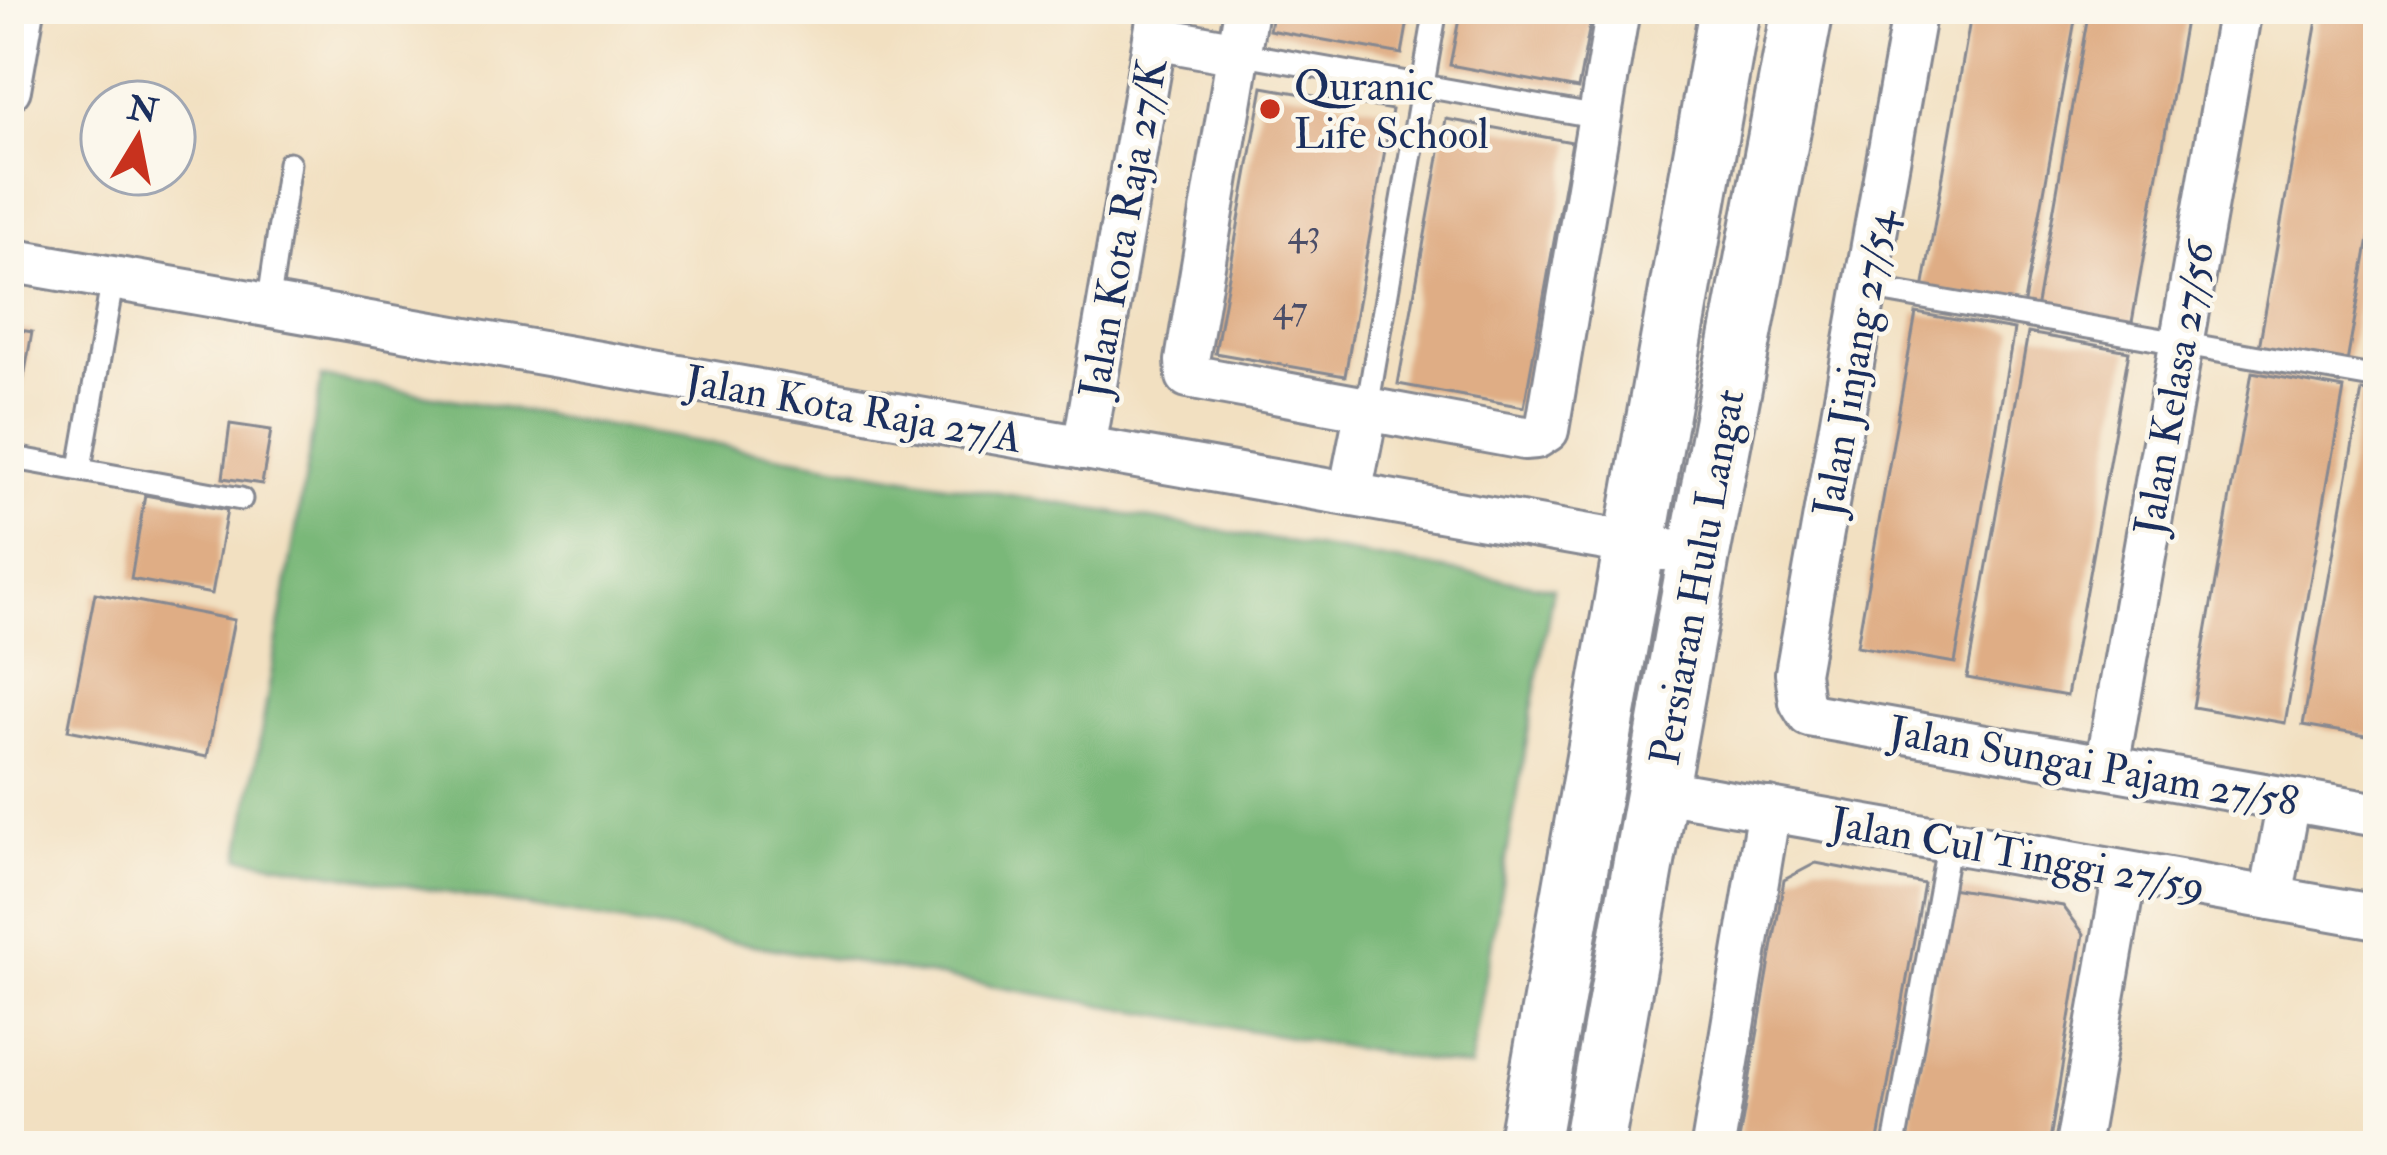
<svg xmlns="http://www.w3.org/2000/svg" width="2387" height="1155" font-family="'IM FELL Double Pica',serif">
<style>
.forest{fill:#7ab879;stroke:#4a746c;stroke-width:3}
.building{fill:#dfad85}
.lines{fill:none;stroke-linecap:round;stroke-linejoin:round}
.lane-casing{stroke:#868890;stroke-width:27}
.street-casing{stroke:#868890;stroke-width:48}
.secondary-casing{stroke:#868890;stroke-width:66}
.lane{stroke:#fff;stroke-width:21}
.street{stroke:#fff;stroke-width:42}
.secondary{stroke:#fff;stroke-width:60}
.poi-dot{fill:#c8321e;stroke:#fbf7ec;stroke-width:4.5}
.labels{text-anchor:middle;stroke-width:9;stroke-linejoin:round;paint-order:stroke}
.number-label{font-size:36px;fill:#4c4e68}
.poi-label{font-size:42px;fill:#1b2f5e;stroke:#fbf7ec;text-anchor:start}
.street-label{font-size:42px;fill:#1b2f5e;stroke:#fbf7ec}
</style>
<rect width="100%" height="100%" fill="#fbf7ec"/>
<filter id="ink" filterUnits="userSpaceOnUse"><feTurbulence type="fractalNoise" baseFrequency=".00833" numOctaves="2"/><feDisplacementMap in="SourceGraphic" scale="24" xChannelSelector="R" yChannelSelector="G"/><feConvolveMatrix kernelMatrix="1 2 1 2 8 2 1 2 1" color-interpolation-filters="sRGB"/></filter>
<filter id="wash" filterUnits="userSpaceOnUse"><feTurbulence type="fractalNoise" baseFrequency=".004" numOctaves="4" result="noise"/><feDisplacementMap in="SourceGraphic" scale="48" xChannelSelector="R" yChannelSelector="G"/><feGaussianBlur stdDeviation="2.7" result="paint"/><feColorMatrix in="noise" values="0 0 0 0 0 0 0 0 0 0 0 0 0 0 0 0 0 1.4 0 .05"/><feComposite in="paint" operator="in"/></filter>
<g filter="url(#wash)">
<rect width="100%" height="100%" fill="#f2e0c1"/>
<polygon class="forest" points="322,377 1553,588 1470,1068 240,857"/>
<g id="blocks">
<g class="building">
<polygon points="1273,9 1410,9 1402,54 1269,30"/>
<polygon points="1461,9 1593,9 1578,89 1450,65"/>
<polygon points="1972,9 2077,9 2023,308 1923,290"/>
<polygon points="2089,9 2187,9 2131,328 2036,310"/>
<polygon points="2319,9 2378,9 2378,188 2346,368 2258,353"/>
<polygon points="1263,87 1392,110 1345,376 1215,353"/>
<polygon points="1446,119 1572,142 1524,407 1398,384"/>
<polygon points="1916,313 2014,330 1955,663 1857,646"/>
<polygon points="9,328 32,332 16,423 9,422"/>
<polygon points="2028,333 2129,351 2067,696 1967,678"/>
<polygon points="2252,372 2344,389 2285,723 2193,707"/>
<polygon points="2362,391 2378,394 2378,738 2303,725"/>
<polygon points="230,424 271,430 262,484 223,478"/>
<polygon points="145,495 227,510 212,594 131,579"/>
<polygon points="95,593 234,620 207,757 68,730"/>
<polygon points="1816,863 1924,884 1877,1146 1738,1146 1784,880"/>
<polygon points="1950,888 2063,906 2084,934 2049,1146 1906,1146"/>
</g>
</g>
</g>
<g filter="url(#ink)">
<use href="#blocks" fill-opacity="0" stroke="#868890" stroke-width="3"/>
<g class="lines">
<g class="lane-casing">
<g id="lane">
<polyline points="1238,53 1599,117"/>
<polyline points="1867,288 2378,378"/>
<polyline points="268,307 289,163"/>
<polyline points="1367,408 1436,9"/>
<polyline points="9,457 241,499"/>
<polyline points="80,468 113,278"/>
<polyline points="1894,1146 1949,841"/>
</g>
</g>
<g class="street-casing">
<g id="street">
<polyline points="1246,9 1187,361 1188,376 1524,438 1536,437 1547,430 1618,9"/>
<polyline points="1915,9 1797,673 1801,702 1809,715 2378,815"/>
<polyline points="1155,38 1238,53"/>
<polyline points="9,89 23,9"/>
<polyline points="9,260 1663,549"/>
<polyline points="1084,448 1160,9"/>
<polyline points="1350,494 1367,408"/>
<polyline points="2107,767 2240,9"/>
<polyline points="1657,790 2378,917"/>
<polyline points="2271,898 2289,800"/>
<polyline points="1713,1146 1769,809"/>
<polyline points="2077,1146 2125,873"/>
</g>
</g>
<g class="secondary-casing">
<g id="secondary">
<polyline points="1528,1146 1730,9"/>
<polyline points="1593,1146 1699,555 1803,9"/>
</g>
</g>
<use href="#lane" class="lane"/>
<use href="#street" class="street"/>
<use href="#secondary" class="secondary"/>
</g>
</g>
<circle class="poi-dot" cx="1270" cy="109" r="12"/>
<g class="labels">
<g class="number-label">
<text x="1304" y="244">43</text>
<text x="1290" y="320">47</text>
</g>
<g class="poi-label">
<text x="1294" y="100">Quranic<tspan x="1294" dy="48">Life School</tspan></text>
</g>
<g class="street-label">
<text transform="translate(1122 228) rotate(-80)" y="15">Jalan Kota Raja 27/K</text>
<text transform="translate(1853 363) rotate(-80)" y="15">Jalan Jinjang 27/54</text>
<text transform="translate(2173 388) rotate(-80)" y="15">Jalan Kelasa 27/56</text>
<text transform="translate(854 408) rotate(10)" y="15">Jalan Kota Raja 27/A</text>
<text transform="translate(1696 577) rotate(-80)" y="15">Persiaran Hulu Langat</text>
<text transform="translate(2094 765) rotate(10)" y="15">Jalan Sungai Pajam 27/58</text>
<text transform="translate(2018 853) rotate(10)" y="15">Jalan Cul Tinggi 27/59</text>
</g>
</g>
<rect width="2387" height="1155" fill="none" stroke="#fbf7ec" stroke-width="48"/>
<g transform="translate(138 138) rotate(10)"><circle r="57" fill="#fbf7ec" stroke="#a1a7b3" stroke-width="3"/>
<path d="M0-9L21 45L0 30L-21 45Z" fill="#c8321e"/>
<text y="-18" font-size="33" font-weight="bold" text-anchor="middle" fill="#1b2f5e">N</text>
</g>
</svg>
